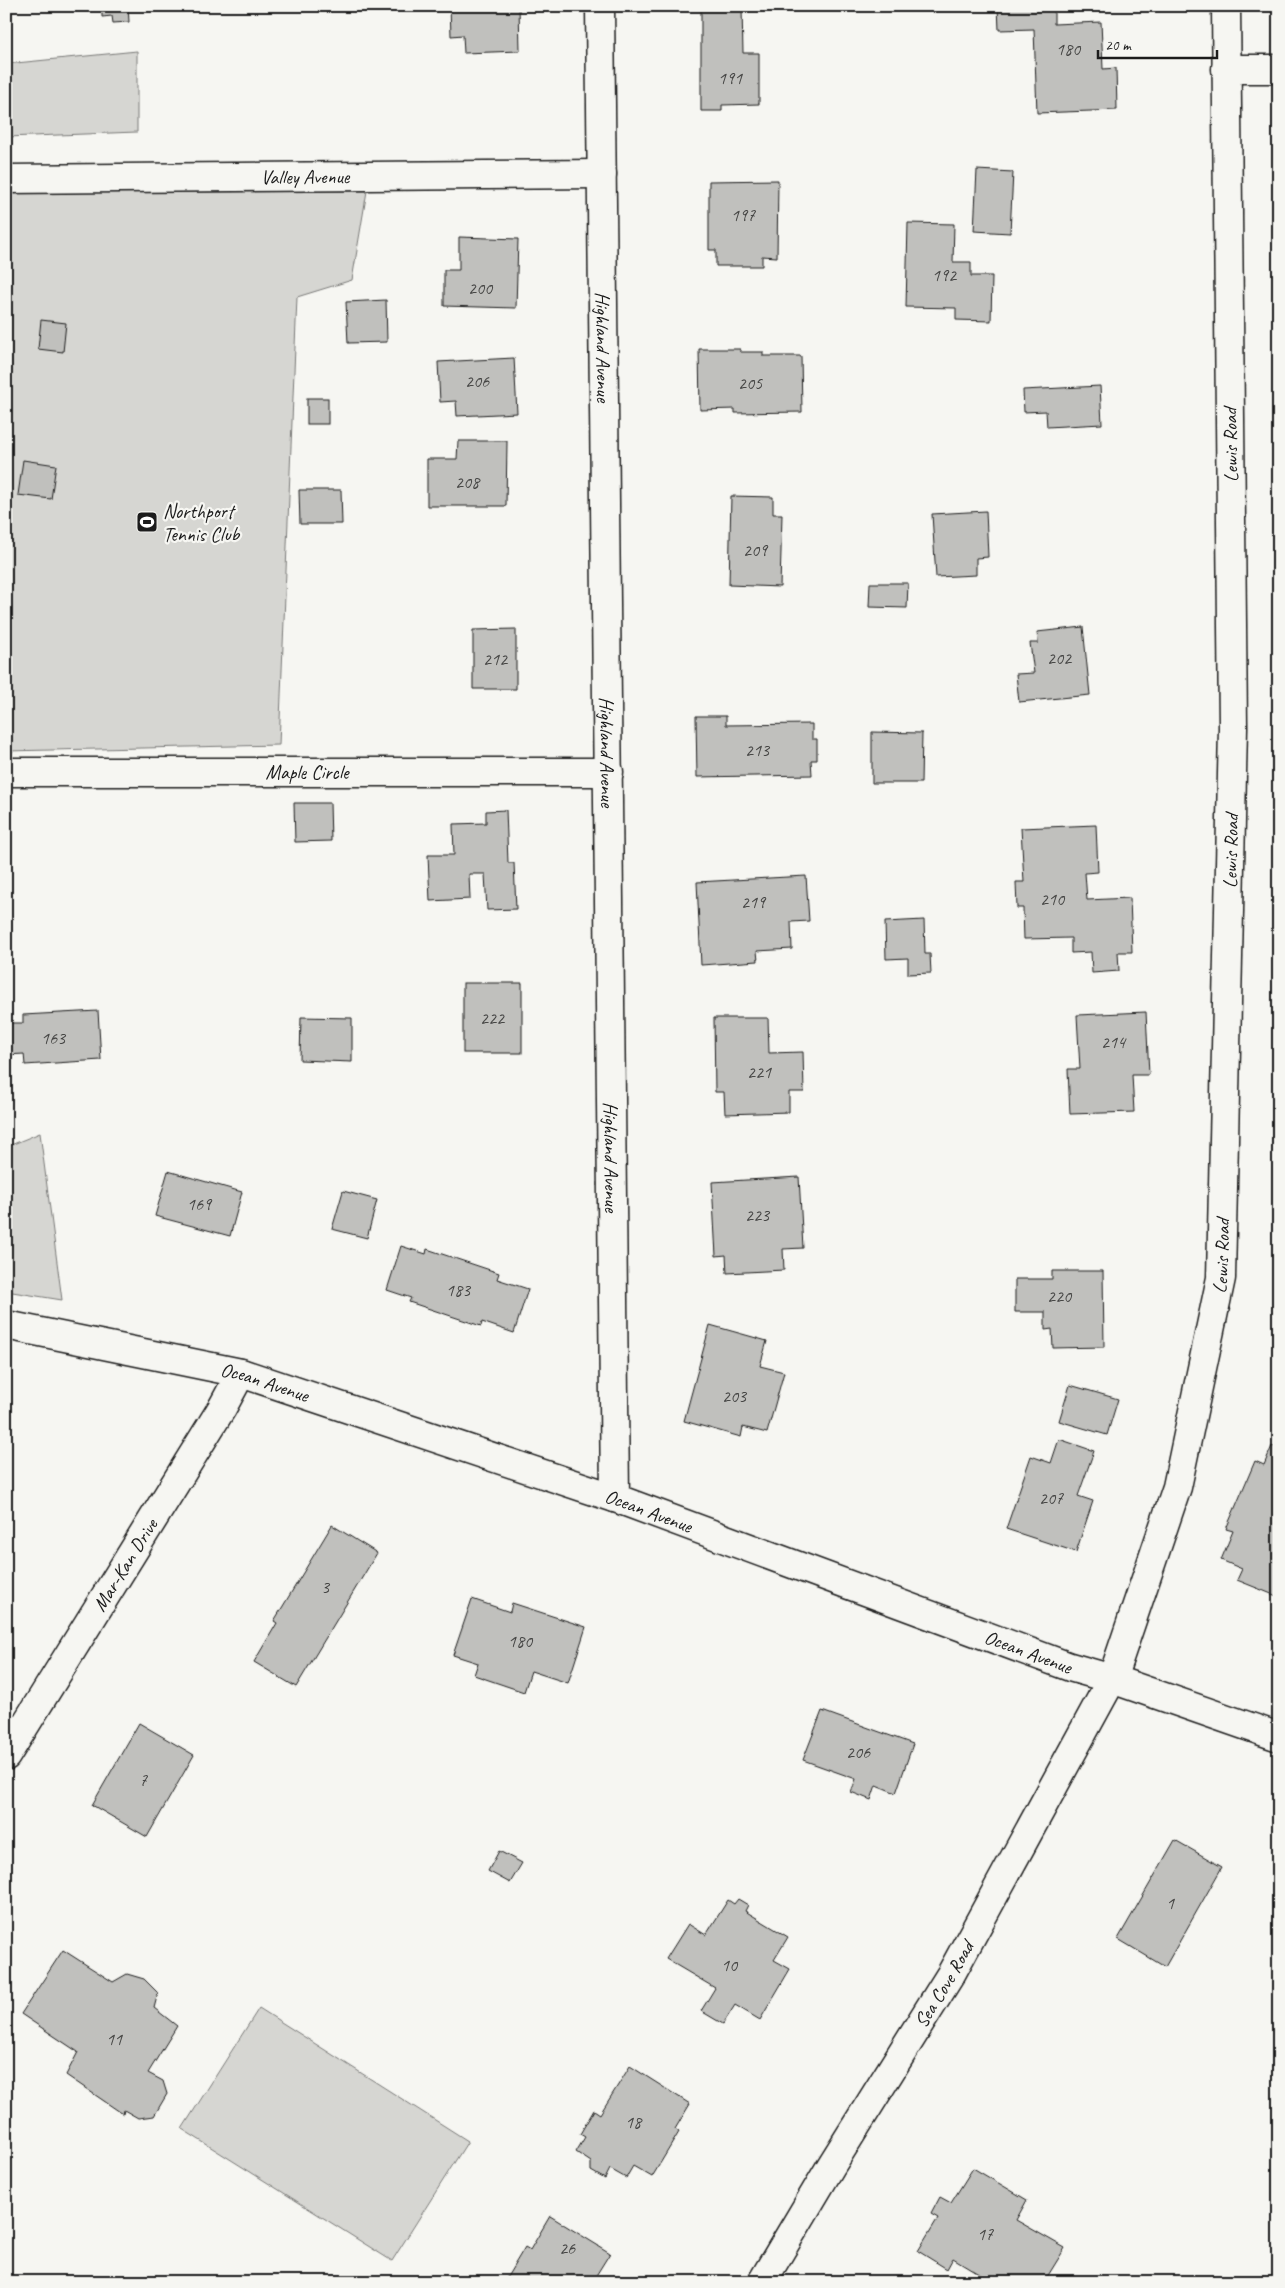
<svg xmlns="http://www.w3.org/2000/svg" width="1285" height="2288" font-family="Caveat,sans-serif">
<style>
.green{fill:#d6d6d2;stroke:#797977}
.building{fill:#c0c0bd;stroke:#1c1c1c}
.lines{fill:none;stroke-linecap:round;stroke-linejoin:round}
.street-casing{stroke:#1c1c1c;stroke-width:31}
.secondary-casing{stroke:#1c1c1c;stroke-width:31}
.street{stroke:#f6f6f2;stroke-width:28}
.secondary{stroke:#f6f6f2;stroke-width:28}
.labels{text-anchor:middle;stroke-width:4.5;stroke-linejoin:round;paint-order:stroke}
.number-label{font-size:18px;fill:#454544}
.street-label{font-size:20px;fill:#1c1c1c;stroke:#f6f6f2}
.poi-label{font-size:20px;fill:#1c1c1c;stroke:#f6f6f2;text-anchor:start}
</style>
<rect width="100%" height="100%" fill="#f6f6f2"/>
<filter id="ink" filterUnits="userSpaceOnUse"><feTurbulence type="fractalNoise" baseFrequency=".02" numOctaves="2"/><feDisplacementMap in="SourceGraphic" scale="10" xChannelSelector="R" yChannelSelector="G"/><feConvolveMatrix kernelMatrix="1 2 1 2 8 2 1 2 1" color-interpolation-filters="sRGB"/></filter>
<g filter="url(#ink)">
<g class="green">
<polygon points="137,51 137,132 6,137 6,64"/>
<polygon points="367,191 352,280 297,297 279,745 6,751 6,193"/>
<polygon points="40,1133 62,1300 6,1291 6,1147"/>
<polygon points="259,2008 468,2141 392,2261 182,2129"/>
</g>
<g class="building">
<polygon points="102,6 128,6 129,22 113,23 112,16 102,17"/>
<polygon points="450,6 519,6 520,51 464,53 463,35 451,36"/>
<polygon points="998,6 1054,6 1054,24 1101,22 1103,69 1116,68 1117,110 1037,113 1034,29 999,30"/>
<polygon points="742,9 743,53 759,53 759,104 722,105 722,111 701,111 701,10"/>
<polygon points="977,170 1013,172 1010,233 974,231"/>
<polygon points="778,180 777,257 762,256 762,266 716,266 716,250 709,250 709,181"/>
<polygon points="908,223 954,224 953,262 971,262 971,276 992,276 991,321 956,320 956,308 906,307"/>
<polygon points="459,237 518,239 516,308 444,306 444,270 459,270"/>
<polygon points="386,300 387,342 348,343 346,302"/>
<polygon points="41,320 66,323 63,352 38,349"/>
<polygon points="699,349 740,349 740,352 763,352 763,356 801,356 802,412 735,413 735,409 700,410"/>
<polygon points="514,358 517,413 457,416 456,401 440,402 438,362"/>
<polygon points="1100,386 1102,424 1047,427 1046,411 1024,412 1023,390"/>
<rect x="307" y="398" width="21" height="26"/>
<polygon points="458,441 507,441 506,506 427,506 427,459 457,459"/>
<polygon points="23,460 56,465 51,499 18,495"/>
<polygon points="299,490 341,490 342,524 300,524"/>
<polygon points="731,496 773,497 773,514 782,514 780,587 729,585"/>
<polygon points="986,511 988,557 976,558 976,575 936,577 932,514"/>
<polygon points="870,583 908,583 907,608 869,607"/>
<polygon points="1083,627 1090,695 1019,702 1016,674 1034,673 1030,643 1038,643 1037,632"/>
<polygon points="516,629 516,689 473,689 473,630"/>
<polygon points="696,716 726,716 726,725 812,724 812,739 817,739 817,760 811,760 812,775 697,777"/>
<polygon points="872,732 922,733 921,783 872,783"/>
<polygon points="294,803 330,803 331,841 295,842"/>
<polygon points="506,810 508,863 514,863 516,909 487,910 485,874 469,874 470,899 430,901 428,855 454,855 453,824 486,823 486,811"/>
<polygon points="1096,825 1098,872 1085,873 1087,900 1130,898 1132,952 1118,952 1119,971 1092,973 1091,952 1071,953 1071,938 1024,939 1023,908 1017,908 1016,882 1024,882 1021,828"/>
<polygon points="806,876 809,921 791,922 792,949 757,951 758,961 701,965 697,882"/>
<polygon points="924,920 925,954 930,954 931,973 908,974 908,958 886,959 885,922"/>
<rect x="463" y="983" width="59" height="70"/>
<polygon points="98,1011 101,1060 25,1065 24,1054 6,1055 6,1014 10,1014 10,1023 23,1023 23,1015"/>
<polygon points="1146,1012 1149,1075 1132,1075 1134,1112 1070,1114 1068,1069 1080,1069 1077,1015"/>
<polygon points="301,1017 352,1018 352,1062 300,1060"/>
<polygon points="714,1018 768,1018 769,1053 803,1052 804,1092 789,1092 789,1112 725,1114 724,1092 715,1092"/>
<polygon points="168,1171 242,1192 230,1236 155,1216"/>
<polygon points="799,1177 803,1248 783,1249 784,1270 727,1273 726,1255 716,1256 712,1182"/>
<polygon points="343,1191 377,1200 367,1238 332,1229"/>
<polygon points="401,1246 426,1254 427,1249 499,1273 497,1279 528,1289 514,1333 482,1322 481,1326 409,1302 411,1298 387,1290"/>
<polygon points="1052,1271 1103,1271 1104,1347 1053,1348 1052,1329 1045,1330 1045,1312 1015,1312 1015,1279 1052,1279"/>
<polygon points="710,1325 767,1341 760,1366 784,1372 767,1433 743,1427 741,1437 684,1421"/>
<polygon points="1070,1385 1118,1399 1107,1435 1059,1421"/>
<polygon points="1059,1439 1094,1451 1078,1496 1093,1501 1076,1552 1006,1529 1031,1456 1051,1463"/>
<polygon points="1272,1446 1279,1449 1279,1597 1237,1580 1242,1569 1221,1560 1233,1531 1226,1529 1255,1461 1264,1465"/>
<polygon points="332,1525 377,1553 296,1687 254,1662 277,1623 274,1621"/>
<polygon points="472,1599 510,1612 512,1603 586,1627 568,1683 531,1671 524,1692 474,1675 478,1663 453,1655"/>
<polygon points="822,1711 913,1744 896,1793 876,1785 871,1800 851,1792 856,1779 803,1760"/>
<polygon points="139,1723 194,1755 147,1837 92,1805"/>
<polygon points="1175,1840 1222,1867 1165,1967 1118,1939"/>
<polygon points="499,1851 522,1863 510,1883 488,1871"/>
<polygon points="738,1899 748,1905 745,1911 788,1937 774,1960 790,1969 760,2020 735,2005 723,2024 701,2011 715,1988 666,1959 688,1924 706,1935 728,1900 734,1904"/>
<polygon points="63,1950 113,1982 127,1974 144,1979 158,1993 154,2008 177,2026 148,2073 163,2081 167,2094 154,2116 138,2118 124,2110 123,2114 66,2075 78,2052 21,2014"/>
<polygon points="630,2066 690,2104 675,2129 679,2132 652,2177 633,2166 626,2178 610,2169 605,2179 591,2171 591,2162 576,2152 585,2137 580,2134 594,2110 600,2114"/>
<polygon points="973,2168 1027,2200 1016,2220 1065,2248 1044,2282 993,2282 953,2258 947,2269 918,2251 938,2218 931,2214 940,2197 951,2203"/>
<polygon points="550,2216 610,2253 592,2282 504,2282 525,2247 530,2250"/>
</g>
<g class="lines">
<g class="street-casing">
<g id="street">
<path id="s1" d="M 600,6 L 615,1498"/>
<polyline points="1226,69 1279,69"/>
<path id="s2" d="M 6,179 L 602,174"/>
<path id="s3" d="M 6,772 L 609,772"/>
<path id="s4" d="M 6,1756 L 222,1408 L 241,1373"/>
<path id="s5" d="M 762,2282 L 831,2166 L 951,1974 L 1112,1679 L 1177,1487 L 1221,1278 L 1233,728 L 1226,6"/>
</g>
</g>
<g class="secondary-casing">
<g id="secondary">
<path id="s6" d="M 6,1325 L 241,1373 L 615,1498 L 1070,1667 L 1112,1679 L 1279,1737"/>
</g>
</g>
<use href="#street" class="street"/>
<use href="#secondary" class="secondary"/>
</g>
</g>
<defs>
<g id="stadium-square" transform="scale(1.125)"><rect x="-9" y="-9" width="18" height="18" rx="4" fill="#1c1c1c" stroke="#f6f6f2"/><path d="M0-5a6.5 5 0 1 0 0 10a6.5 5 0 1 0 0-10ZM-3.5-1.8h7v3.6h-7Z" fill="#fff"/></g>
</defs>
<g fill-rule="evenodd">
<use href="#stadium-square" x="147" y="522"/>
</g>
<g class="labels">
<g class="number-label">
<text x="1068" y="55">180</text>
<text x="730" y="84">191</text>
<text x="743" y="221">197</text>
<text x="944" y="281">192</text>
<text x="480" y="294">200</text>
<text x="477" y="387">206</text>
<text x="750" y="389">205</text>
<text x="467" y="488">208</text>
<text x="755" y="556">209</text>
<text x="1059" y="664">202</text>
<text x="495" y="665">212</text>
<text x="757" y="756">213</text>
<text x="1052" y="905">210</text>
<text x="753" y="908">219</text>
<text x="492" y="1024">222</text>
<text x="53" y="1044">163</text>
<text x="1113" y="1048">214</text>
<text x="759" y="1078">221</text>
<text x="199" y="1210">169</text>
<text x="757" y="1221">223</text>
<text x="458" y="1296">183</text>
<text x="1059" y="1302">220</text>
<text x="734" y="1402">203</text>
<text x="1051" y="1504">207</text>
<text x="325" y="1593">3</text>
<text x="520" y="1647">180</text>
<text x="858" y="1758">206</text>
<text x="143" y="1786">7</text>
<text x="1170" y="1909">1</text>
<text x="729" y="1971">10</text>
<text x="114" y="2045">11</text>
<text x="633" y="2128">18</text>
<text x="985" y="2240">17</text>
<text x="567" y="2254">26</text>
</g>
<g class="street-label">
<text dy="7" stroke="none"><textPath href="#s2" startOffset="299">Valley Avenue</textPath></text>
<text dy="7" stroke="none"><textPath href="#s1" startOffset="341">Highland Avenue</textPath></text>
<text transform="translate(1230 445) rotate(-91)" y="7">Lewis Road</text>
<text dy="7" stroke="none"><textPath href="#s1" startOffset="746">Highland Avenue</textPath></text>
<text dy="7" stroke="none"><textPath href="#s3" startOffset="301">Maple Circle</textPath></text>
<text dy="7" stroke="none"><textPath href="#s5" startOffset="1541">Lewis Road</textPath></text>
<text dy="7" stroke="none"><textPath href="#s1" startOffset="1151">Highland Avenue</textPath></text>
<text dy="7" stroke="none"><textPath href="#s5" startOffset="1136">Lewis Road</textPath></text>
<text dy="7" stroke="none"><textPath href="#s6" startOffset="265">Ocean Avenue</textPath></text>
<text dy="7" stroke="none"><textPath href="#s6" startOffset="670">Ocean Avenue</textPath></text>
<text dy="7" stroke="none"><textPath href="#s4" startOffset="225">Mar-Kan Drive</textPath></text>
<text dy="7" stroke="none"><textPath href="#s6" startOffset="1075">Ocean Avenue</textPath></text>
<text dy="7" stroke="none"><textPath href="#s5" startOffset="349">Sea Cove Road</textPath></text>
</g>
<g class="poi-label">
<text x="163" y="518">Northport<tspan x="163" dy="23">Tennis Club</tspan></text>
</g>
</g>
<rect width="1285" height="2288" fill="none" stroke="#f6f6f2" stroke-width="25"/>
<rect x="12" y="12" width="1260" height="2263" fill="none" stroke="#1c1c1c" stroke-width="2" filter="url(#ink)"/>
<path d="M1098 50v8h119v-8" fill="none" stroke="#1c1c1c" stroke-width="2.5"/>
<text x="1105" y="50" font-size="15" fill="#1c1c1c" stroke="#f6f6f2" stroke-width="4" paint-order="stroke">20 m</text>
</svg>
